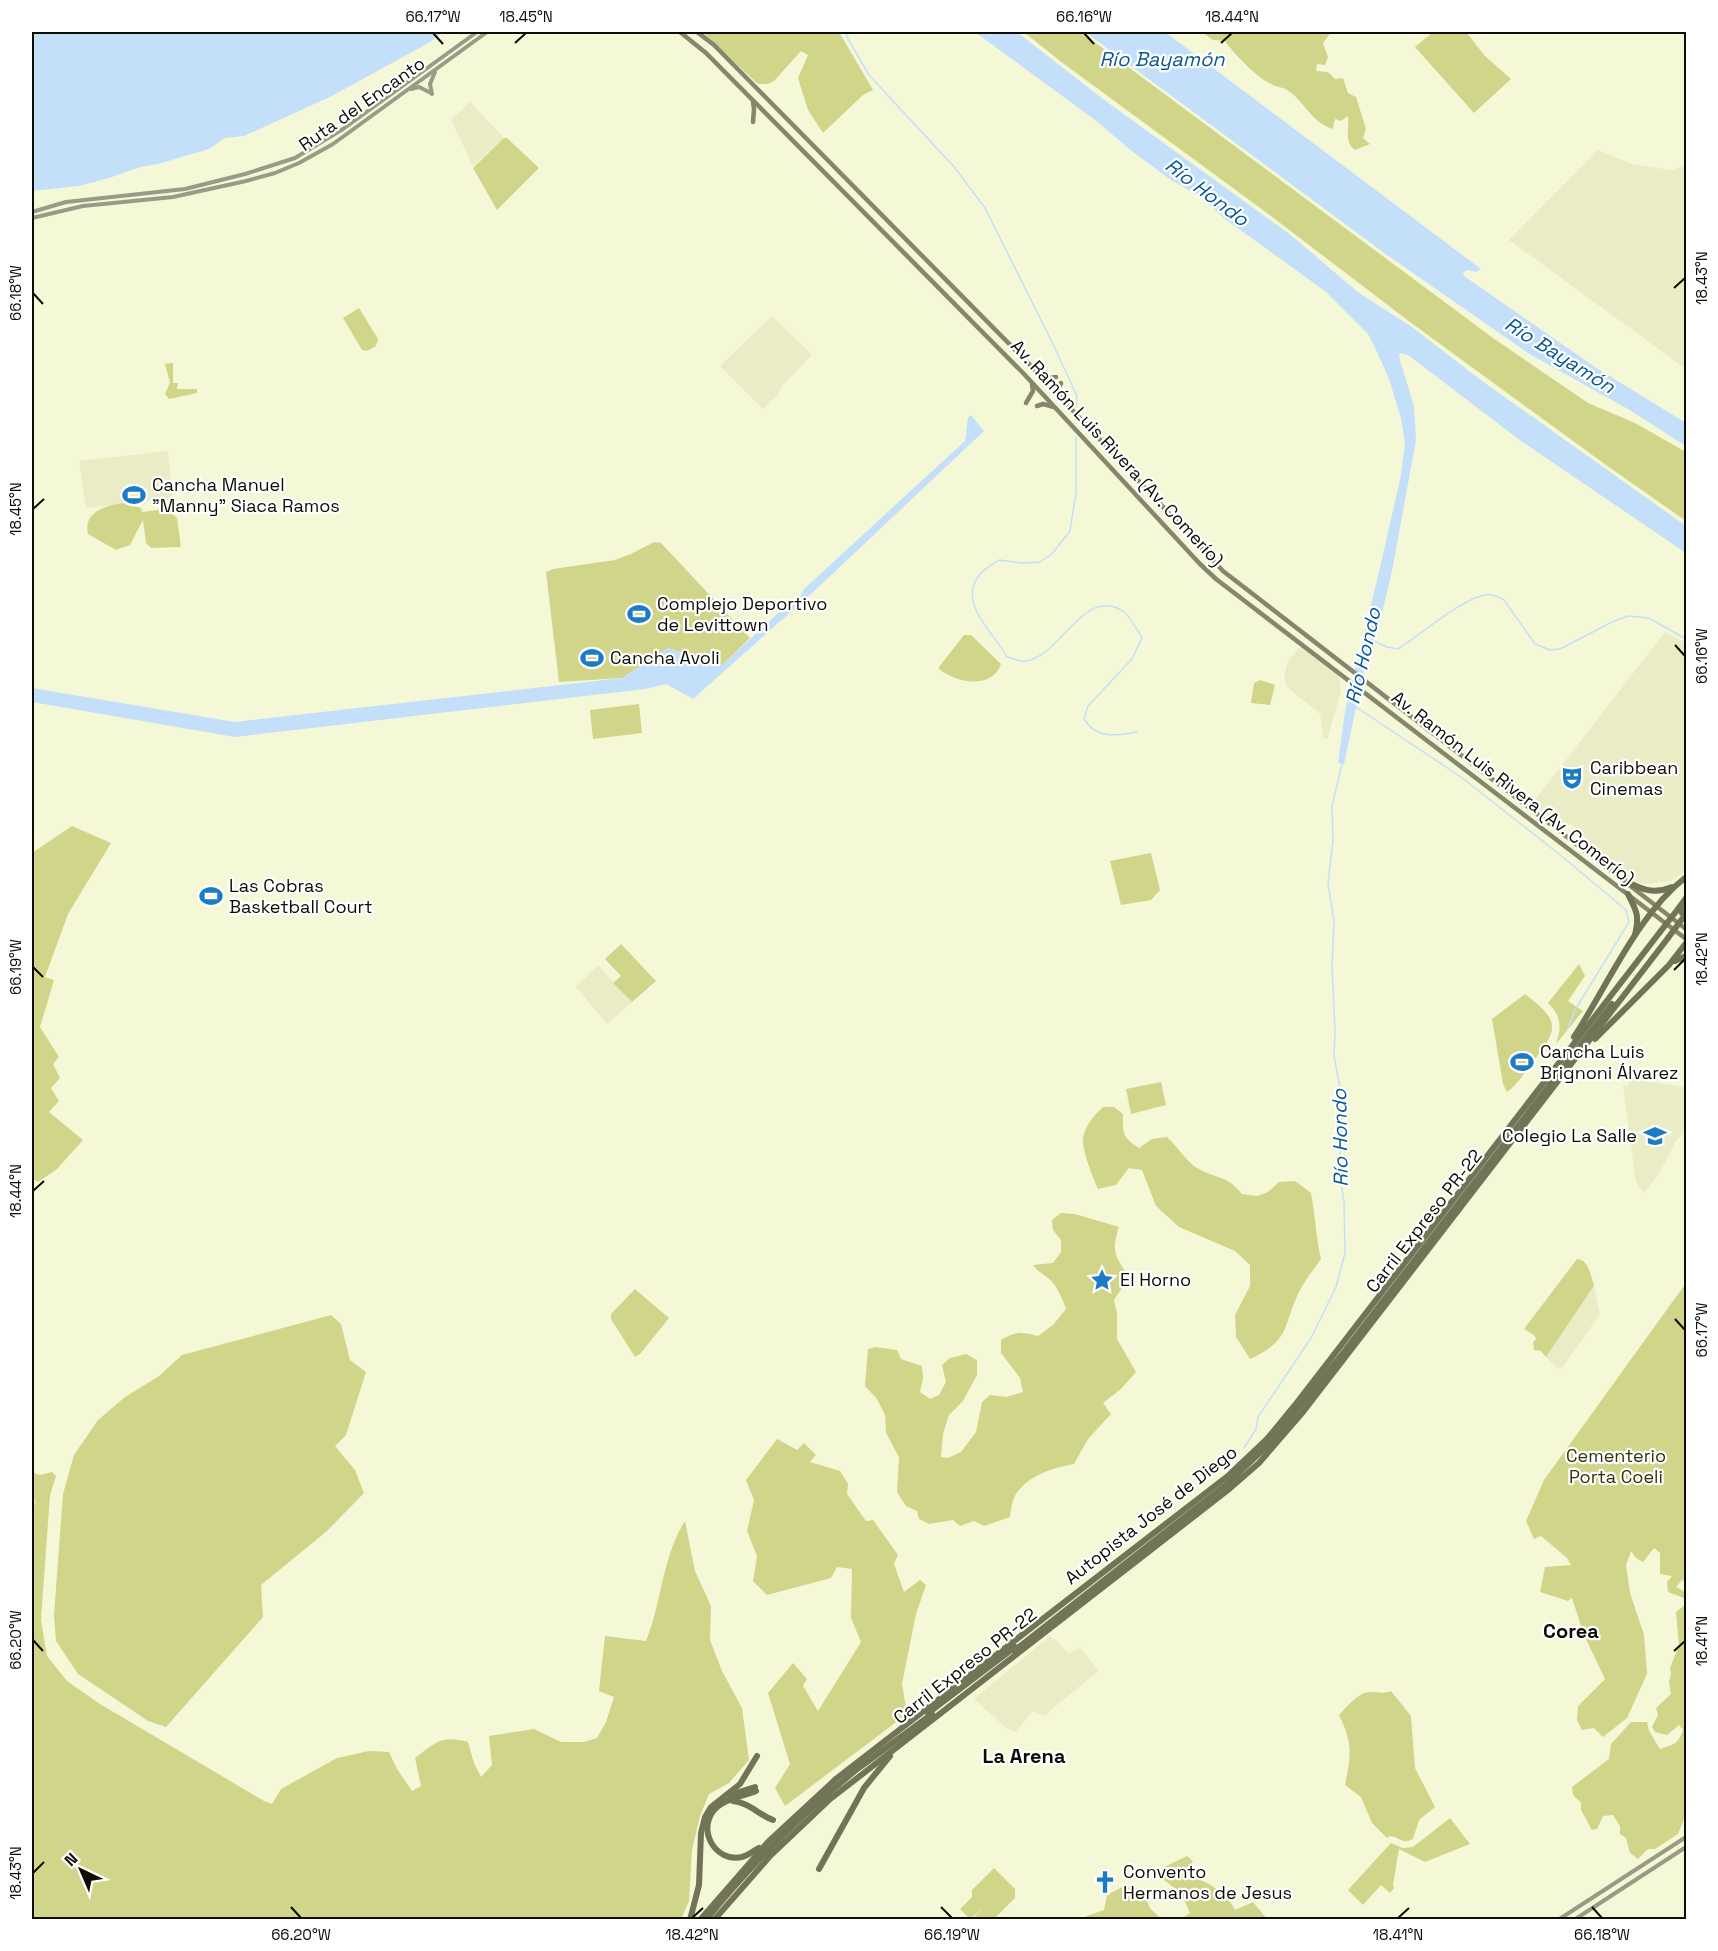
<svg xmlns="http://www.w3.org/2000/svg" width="1718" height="1951" font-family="'Space Grotesk',sans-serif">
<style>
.built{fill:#eaecc5}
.green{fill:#d1d589}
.water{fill:#c3dffa}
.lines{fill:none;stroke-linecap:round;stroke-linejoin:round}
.stream{stroke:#c3dffa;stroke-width:1.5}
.secondary{stroke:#9a9b87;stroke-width:4}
.primary{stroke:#85866d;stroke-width:4.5}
.motorway{stroke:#727457;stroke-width:6}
.motorway-bridge{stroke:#727457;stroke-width:6}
.ticks{fill:none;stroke:#0d0d04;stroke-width:2}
.labels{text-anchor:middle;stroke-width:4.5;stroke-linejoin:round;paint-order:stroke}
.street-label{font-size:18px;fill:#0d0d04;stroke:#fff}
.poi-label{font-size:18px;fill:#0d0d04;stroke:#fff;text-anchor:start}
.park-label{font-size:18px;fill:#323309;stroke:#fff}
.water-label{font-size:20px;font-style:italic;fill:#0a5995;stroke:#fff}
.neighbourhood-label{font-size:20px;font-weight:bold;fill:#0d0d04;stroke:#fff}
.neatline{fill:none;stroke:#0d0d04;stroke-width:2}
.ticks-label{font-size:15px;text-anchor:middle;fill:#0d0d04}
</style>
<rect width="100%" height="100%" fill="#f5f8d7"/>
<g class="built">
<polygon points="470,102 504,138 473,166 451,120"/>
<polygon points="1598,150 1632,164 1670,170 1686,166 1686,369 1509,240"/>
<polygon points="772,316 810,353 811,356 781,387 778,395 763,409 720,366"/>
<polygon points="168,451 173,498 86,508 79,461"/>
<polygon points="1665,632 1686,643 1686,871 1671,881 1644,884 1631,880 1584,844 1582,832 1571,824 1567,826 1560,825 1532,804"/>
<polygon points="1302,648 1339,675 1341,692 1327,739 1324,739 1320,714 1287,687 1284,676 1288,661 1298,649"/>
<polygon points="598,965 632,1002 607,1024 576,987"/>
<polygon points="1629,1079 1686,1087 1686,1131 1676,1141 1659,1174 1644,1193 1636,1182 1623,1085 1628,1086"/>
<polygon points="1594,1287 1600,1314 1562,1368 1558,1369 1546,1357"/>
<polygon points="1050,1636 1056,1640 1069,1654 1080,1647 1098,1671 1044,1716 1033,1711 1015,1732 1005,1727 974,1699"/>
</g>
<g class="green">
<polygon points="702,32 839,32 873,90 863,95 823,133 808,110 798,78 808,55 801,51 774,81 768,84 758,84"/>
<polygon points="1024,32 1081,32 1493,338 1588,403 1635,423 1686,452 1686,521 1606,465 1410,322 1267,213 1060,61"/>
<path d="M 1202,32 L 1331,32 L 1323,43 L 1328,57 L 1325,65 L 1317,64 L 1316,71 L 1328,72 L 1335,79 L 1343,78 L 1348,93 L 1356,97 L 1366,129 L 1363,138 L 1370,144 L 1355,150 C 1343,141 1350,129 1348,116 L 1341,121 L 1335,119 L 1333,129 C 1310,122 1305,101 1287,90 C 1283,87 1277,87 1273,85 C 1258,79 1234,54 1225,41 L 1213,40 Z"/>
<polygon points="1433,32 1466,32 1485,56 1511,79 1474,113 1415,47"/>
<polygon points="504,138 507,138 539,168 497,210 473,168"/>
<polygon points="359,308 378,339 376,346 367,351 362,350 343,318"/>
<polygon points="173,363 173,383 178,383 177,389 197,389 197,393 169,399 165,394 170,382 165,364"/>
<path d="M 122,503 L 141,508 L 142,512 L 166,509 L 177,518 L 181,547 L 151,548 L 146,543 L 143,520 L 130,545 L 116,550 L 88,534 C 83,512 105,506 122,503 Z"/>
<polygon points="654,542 661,543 750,638 722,665 668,648 622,678 559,682 546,572 553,569 615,560 631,554"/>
<path d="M 964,635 L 971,635 L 1001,664 C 992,690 956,683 939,669 L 939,667 Z"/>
<polygon points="1260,680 1275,685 1270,705 1251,703 1254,683"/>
<polygon points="639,704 642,733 593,739 590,710"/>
<polygon points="72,826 111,843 68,914 45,977 54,980 40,1027 59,1057 53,1064 60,1078 51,1088 59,1101 49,1112 83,1140 57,1169 38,1182 32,1179 32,853"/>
<polygon points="1151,853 1160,890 1151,900 1121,905 1110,861"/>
<polygon points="621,944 656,981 632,1002 613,983 621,976 605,959"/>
<path d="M 1579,964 L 1585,976 L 1568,1001 L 1583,1011 L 1556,1044 C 1562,1028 1561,1015 1548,1003 Z"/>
<path d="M 1525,994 C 1561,1022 1559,1028 1532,1063 C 1524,1073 1517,1085 1507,1092 L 1503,1084 L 1492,1019 Z"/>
<polygon points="1161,1082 1166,1105 1131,1114 1126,1089"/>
<path d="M 1103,1107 L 1114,1107 L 1123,1114 C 1123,1134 1122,1137 1139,1148 L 1152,1139 L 1167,1137 C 1177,1146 1186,1161 1197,1168 C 1216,1179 1227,1175 1242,1194 L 1257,1196 L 1268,1192 L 1279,1182 L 1295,1181 L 1311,1193 C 1315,1215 1316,1237 1321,1259 C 1314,1269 1306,1279 1300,1290 C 1282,1325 1293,1339 1250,1359 L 1236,1337 L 1235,1315 L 1250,1286 L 1250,1265 L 1235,1251 L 1179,1227 L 1156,1206 L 1142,1170 L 1129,1168 L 1116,1185 L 1098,1189 C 1093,1177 1082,1151 1083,1139 C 1084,1127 1095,1114 1103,1107 Z"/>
<path d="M 1061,1213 L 1075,1214 L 1119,1227 C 1111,1252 1115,1256 1129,1277 L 1114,1300 L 1117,1313 L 1117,1339 L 1136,1372 L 1121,1389 L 1103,1403 L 1111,1414 L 1088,1439 L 1074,1464 C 1052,1468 1029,1475 1016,1494 C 1012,1500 1011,1510 1010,1517 L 984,1526 L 974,1521 L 960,1526 L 953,1520 L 929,1524 L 919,1519 L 917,1511 L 906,1506 L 897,1492 L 899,1457 L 886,1433 L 885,1415 L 877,1399 L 865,1386 L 868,1349 L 876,1347 L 897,1350 L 901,1359 L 922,1366 L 923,1378 L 920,1392 L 930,1399 L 939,1395 L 946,1382 L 942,1365 L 950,1358 L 966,1354 L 977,1360 L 977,1375 L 963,1401 L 949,1415 L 943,1434 L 941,1457 L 948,1458 L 961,1452 L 976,1432 L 982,1402 L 990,1395 L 1006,1397 L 1023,1392 L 1020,1378 L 1001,1353 L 1001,1340 C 1015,1331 1023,1332 1038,1336 L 1053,1325 L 1066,1309 C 1062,1298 1057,1285 1048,1278 C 1042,1273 1038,1272 1033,1265 L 1053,1263 L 1061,1252 L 1061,1240 L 1053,1230 L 1052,1220 Z"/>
<path d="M 1577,1259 C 1589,1260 1591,1276 1594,1286 L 1546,1357 L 1541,1351 L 1534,1350 L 1533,1343 L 1536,1339 L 1534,1335 L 1524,1329 Z"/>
<polygon points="1686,1283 1686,1582 1682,1580 1676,1587 1686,1592 1686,1599 1668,1592 1667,1582 1672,1576 1660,1574 1660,1553 1654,1548 1643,1562 1636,1558 1631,1551 1626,1565 1630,1593 1644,1635 1647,1674 1627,1718 1603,1737 1594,1728 1582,1730 1577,1720 1578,1706 1605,1679 1584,1635 1572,1598 1568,1601 1540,1592 1545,1567 1571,1565 1567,1558 1541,1536 1534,1539 1526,1521 1544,1480"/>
<polygon points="635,1289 669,1318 640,1354 635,1357 611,1319 611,1314"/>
<polygon points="331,1315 341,1324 350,1360 366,1372 346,1435 335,1446 355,1470 364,1493 327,1531 261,1585 263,1617 166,1727 148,1721 78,1674 56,1641 54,1615 63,1494 74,1455 98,1420 125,1397 159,1376 182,1355"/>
<polygon points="777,1439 797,1450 804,1443 816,1455 810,1462 840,1471 848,1484 847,1494 866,1521 873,1520 898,1555 894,1564 904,1592 920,1580 926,1585 916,1614 902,1684 907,1714 785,1806 775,1788 790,1764 768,1693 793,1663 807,1679 803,1686 818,1711 861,1642 851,1618 852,1569 837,1567 831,1578 767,1595 753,1581 757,1556 747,1531 754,1500 746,1480"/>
<path d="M 32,1472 L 40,1475 L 52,1472 L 56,1476 L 50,1495 L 41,1620 L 47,1656 L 67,1681 L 100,1704 L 264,1801 L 272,1804 L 281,1789 L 337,1758 L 369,1751 L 389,1752 L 397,1769 L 412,1791 L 421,1786 L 415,1758 C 436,1742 442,1735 468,1742 L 474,1763 L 481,1777 L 492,1765 L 489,1736 L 534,1729 L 561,1742 L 584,1742 L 597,1738 L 606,1722 L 614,1697 L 599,1691 L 605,1636 L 646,1641 C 662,1602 662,1557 685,1521 L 695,1571 L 711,1606 L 710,1640 L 722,1671 L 742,1708 L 749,1760 L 729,1783 L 709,1794 L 700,1816 L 692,1850 L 689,1901 L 681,1919 L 32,1919 L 32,1497 L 37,1507 L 32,1492 Z"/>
<path d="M 1686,1604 L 1686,1814 L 1678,1834 L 1655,1849 L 1648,1849 L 1638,1859 L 1630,1853 L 1626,1838 L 1620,1834 L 1620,1826 L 1613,1815 L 1603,1816 L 1597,1829 L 1592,1830 L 1581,1810 L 1581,1803 L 1573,1795 L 1572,1787 L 1609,1759 L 1611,1744 L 1631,1722 L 1647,1722 L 1649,1731 L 1660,1749 C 1674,1744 1678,1745 1683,1730 L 1679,1725 L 1667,1735 L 1655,1732 L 1652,1727 L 1658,1715 L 1656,1708 L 1671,1694 L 1669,1682 L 1671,1674 L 1670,1668 L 1679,1645 L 1676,1612 Z"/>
<path d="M 1391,1691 L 1411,1716 L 1415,1768 L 1435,1807 L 1419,1820 L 1413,1839 C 1402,1845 1400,1837 1390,1836 L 1387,1838 L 1372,1823 L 1361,1797 L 1345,1785 C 1351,1755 1353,1743 1339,1715 C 1348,1706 1358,1692 1371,1692 C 1379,1692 1383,1694 1391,1691 Z"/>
<polygon points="1450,1818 1470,1844 1425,1862 1399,1849 1393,1885 1394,1888 1390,1893 1381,1885 1363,1905 1348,1890 1391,1843 1403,1848 1413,1847"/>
<path d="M 1187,1856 L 1193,1861 L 1185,1874 C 1205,1880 1226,1891 1235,1910 L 1253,1902 L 1267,1919 L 1181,1919 L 1190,1913 L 1181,1893 L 1164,1880 L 1162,1868 Z"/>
<polygon points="994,1868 1015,1889 1015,1898 994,1919 972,1919 982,1909 970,1919 960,1909 972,1897 972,1890"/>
<polygon points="1124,1886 1141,1889 1150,1908 1161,1919 1084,1919 1084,1917 1104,1910 1107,1895"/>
</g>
<g class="water">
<polygon points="32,32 443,32 430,42 332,96 244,136 225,138 209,149 158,164 140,167 109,178 79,186 32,191"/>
<polygon points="975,32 1017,32 1103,99 1292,236 1359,293 1412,327 1482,381 1686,526 1686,553 1521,441 1408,355 1400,353 1399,357 1414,406 1416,440 1392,571 1380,621 1366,661 1344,764 1338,763 1345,711 1379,572 1400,480 1405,445 1401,418 1389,379 1377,352 1368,334 1325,291 1225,219 1198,195 1171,180 1133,152 1095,120"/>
<polygon points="1085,32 1165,32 1481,269 1477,272 1467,270 1463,273 1464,276 1598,369 1686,423 1686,446 1628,409 1531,355 1387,255"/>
<polygon points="971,415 984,431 810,595 802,599 800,597 804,589 965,441 968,418"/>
<polygon points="794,602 796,605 794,609 693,699 666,684 645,689 235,737 32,702 32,688 235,722 622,678 668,648 722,665 788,604"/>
</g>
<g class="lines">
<g class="stream">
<polyline points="846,32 848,39 869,75 955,168 985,208 1052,342 1077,396 1076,406"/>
<path d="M 1076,437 L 1076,492 L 1070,531 L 1052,554 L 1040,562 L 1021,563 L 999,560 C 993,564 984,569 980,574 C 956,603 994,632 1007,657 C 1012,658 1020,662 1025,661 C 1061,657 1083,586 1123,611 C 1130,616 1137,630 1142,638 L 1132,659 L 1088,706 L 1084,719 C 1096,739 1116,736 1137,732"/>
<path d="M 1374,641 L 1387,647 L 1398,649 C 1419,636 1464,597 1486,595 C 1492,594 1499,597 1504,600 L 1535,644 L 1550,650 L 1560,649 L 1612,622 L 1628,616 L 1649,618 L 1686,639"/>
<polyline points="1356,707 1461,777 1564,858 1626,910 1629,922 1575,1010 1567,1030"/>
<polyline points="1244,1448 1256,1429 1258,1417 1311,1338 1336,1287 1345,1253 1344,1201 1339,1168 1342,1125 1340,1087 1334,1056 1335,1031 1332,966 1334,921 1328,884 1333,840 1332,806 1342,764"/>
</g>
<g class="secondary">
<polyline points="411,89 419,87 431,93"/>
<polyline points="432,94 430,84 435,72"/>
<polyline points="32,212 66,202 185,189 245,174 295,158 343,129 477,32"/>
<polyline points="32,218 83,206 173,197 246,181 275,173 299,163 333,144 487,32"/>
<polyline points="1558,1920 1686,1837"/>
<polyline points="1574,1920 1686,1847"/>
</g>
<g class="primary">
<polyline points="680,32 706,53 1024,374 1200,564 1216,579 1686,939"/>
<polyline points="697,32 714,45 1032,367 1223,571 1686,929"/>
<polyline points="753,122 754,109 753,102"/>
<polyline points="1042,375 1049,378 1056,377"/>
<polyline points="1059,397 1058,390 1061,383"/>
<polyline points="1026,403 1033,391 1032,384"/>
<polyline points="1037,406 1043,404 1054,407"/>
</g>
<g class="motorway">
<path d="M 1623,880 C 1641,889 1653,895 1672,887"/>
<path d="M 1628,894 C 1636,911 1640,914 1635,935"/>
<polyline points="1678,909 1686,898"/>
<polyline points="1682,913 1686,908"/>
<polyline points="1675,961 1686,956"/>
<path d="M 1574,1037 C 1608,985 1637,915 1686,877"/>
<polyline points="1595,1039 1669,965 1686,943"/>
<polyline points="1014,1651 1228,1483 1271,1442 1340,1357 1612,1004"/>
<polyline points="928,1713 1015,1647"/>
<polyline points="860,1767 932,1714"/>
<path d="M 756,1791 C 744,1796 727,1798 717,1807 C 695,1827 714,1863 742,1857 C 749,1855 753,1851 759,1848"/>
<polyline points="730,1795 755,1787"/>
<path d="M 733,1801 C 750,1803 759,1815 773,1820"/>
<polyline points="819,1869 864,1788 890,1756"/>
<polyline points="690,1920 699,1885 701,1833 705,1817 711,1807 740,1784 757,1756"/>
<polyline points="700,1920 768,1842 837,1778 1229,1475 1267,1439 1295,1405 1660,932"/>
<path d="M 706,1920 C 752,1863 804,1812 861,1766"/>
<polyline points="714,1920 771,1855 829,1800 1228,1490 1259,1463 1303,1412 1668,938"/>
</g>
<g class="motorway-bridge">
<polyline points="1660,932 1678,909"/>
<polyline points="1668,938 1685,915"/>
</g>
</g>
<path class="ticks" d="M 433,33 L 443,44M 1084,33 L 1094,44M 515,43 L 526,33M 1221,43 L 1232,33M 1674,288 L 1685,278M 33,293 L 43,304M 33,509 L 44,499M 1675,645 L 1685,656M 33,967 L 43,977M 1674,970 L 1685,959M 33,1191 L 44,1181M 1675,1319 L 1685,1330M 33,1640 L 43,1651M 1674,1651 L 1685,1641M 33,1873 L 44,1862M 291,1907 L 301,1918M 941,1907 L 952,1918M 1592,1907 L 1602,1918M 692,1918 L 703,1908M 1398,1918 L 1409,1908"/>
<defs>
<g id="stadium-bare" transform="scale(1.8)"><path d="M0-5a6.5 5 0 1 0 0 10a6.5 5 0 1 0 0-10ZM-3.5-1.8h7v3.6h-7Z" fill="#1c7bc7" stroke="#fff" stroke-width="2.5" paint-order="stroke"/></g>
<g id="theatre-bare" transform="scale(1.8)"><path d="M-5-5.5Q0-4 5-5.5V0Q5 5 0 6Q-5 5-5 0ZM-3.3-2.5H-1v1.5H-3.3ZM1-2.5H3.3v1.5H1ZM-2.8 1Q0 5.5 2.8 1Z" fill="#1c7bc7" stroke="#fff" stroke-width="2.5" paint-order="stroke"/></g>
<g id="school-bare" transform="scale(1.8)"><path d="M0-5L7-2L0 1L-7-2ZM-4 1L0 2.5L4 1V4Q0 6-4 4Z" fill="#1c7bc7" stroke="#fff" stroke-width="2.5" paint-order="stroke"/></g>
<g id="sight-bare" transform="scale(1.8)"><path d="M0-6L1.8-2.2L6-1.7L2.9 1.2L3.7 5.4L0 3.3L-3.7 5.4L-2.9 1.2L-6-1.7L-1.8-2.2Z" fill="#1c7bc7" stroke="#fff" stroke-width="2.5" paint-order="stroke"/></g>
<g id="church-bare" transform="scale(1.8)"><path d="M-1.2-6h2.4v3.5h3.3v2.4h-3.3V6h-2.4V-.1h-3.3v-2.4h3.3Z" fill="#1c7bc7" stroke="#fff" stroke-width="2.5" paint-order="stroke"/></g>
</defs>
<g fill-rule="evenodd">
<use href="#stadium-bare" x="134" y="495"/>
<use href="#stadium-bare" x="639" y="614"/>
<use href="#stadium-bare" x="592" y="658"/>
<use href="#theatre-bare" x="1572" y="778"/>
<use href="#stadium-bare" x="211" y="896"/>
<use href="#stadium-bare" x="1522" y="1062"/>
<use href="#school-bare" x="1655" y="1136"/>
<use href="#sight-bare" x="1102" y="1280"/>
<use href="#church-bare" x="1105" y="1882"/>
</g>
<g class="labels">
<g class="street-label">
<text transform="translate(362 104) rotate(-35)" y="6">Ruta del Encanto</text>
<text transform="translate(1117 453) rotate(47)" y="6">Av. Ramón Luis Rivera (Av. Comerío)</text>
<text transform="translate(1513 788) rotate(38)" y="6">Av. Ramón Luis Rivera (Av. Comerío)</text>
<text transform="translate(1424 1221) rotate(-52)" y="6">Carril Expreso PR-22</text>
<text transform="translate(1151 1515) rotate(-38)" y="6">Autopista José de Diego</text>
<text transform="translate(965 1666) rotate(-38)" y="6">Carril Expreso PR-22</text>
</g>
<g class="poi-label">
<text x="152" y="491">Cancha Manuel<tspan x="152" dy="21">"Manny" Siaca Ramos</tspan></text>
<text x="657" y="610">Complejo Deportivo<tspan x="657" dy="21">de Levittown</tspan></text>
<text x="610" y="664">Cancha Avoli</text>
<text x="1590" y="774">Caribbean<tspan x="1590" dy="21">Cinemas</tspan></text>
<text x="229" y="892">Las Cobras<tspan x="229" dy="21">Basketball Court</tspan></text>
<text x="1540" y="1058">Cancha Luis<tspan x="1540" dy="21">Brignoni Álvarez</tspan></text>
<text x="1637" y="1142" text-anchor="end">Colegio La Salle</text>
<text x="1120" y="1286">El Horno</text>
<text x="1123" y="1878">Convento<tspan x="1123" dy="21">Hermanos de Jesus</tspan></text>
</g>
<g class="park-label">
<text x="1616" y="1462">Cementerio<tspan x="1616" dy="21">Porta Coeli</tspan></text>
</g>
<g class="water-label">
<text x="1162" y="66">Río Bayamón</text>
<text transform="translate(1207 192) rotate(37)" y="7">Río Hondo</text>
<text transform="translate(1560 355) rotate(32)" y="7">Río Bayamón</text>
<text transform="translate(1363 656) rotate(-77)" y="7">Río Hondo</text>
<text transform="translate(1340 1138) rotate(-91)" y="7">Río Hondo</text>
</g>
<g class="neighbourhood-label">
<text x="1571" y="1638">Corea</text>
<text x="1024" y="1763">La Arena</text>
</g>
</g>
<rect width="1718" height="1951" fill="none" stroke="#ffffff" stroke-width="66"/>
<g transform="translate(81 1870) rotate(316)" stroke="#ffffff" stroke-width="4.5" paint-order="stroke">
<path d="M0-4.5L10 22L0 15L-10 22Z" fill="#0d0d04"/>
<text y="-9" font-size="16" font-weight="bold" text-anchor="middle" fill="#0d0d04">N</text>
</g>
<rect x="33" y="33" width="1652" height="1885" class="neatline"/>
<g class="ticks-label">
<text x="433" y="22">66.17°W</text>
<text x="526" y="22">18.45°N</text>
<text x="1084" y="22">66.16°W</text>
<text x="1232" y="22">18.44°N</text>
<text transform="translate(1702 278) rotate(-90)" y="5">18.43°N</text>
<text transform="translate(16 293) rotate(-90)" y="5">66.18°W</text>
<text transform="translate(16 509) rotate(-90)" y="5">18.45°N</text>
<text transform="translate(1702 656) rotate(-90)" y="5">66.16°W</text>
<text transform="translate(1702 959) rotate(-90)" y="5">18.42°N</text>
<text transform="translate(16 967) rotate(-90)" y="5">66.19°W</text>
<text transform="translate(16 1191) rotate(-90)" y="5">18.44°N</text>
<text transform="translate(1702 1330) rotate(-90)" y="5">66.17°W</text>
<text transform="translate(16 1640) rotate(-90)" y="5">66.20°W</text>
<text transform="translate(1702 1641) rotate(-90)" y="5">18.41°N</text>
<text transform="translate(16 1873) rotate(-90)" y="5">18.43°N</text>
<text x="301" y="1940">66.20°W</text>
<text x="692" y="1940">18.42°N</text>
<text x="952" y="1940">66.19°W</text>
<text x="1398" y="1940">18.41°N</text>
<text x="1602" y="1940">66.18°W</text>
</g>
</svg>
